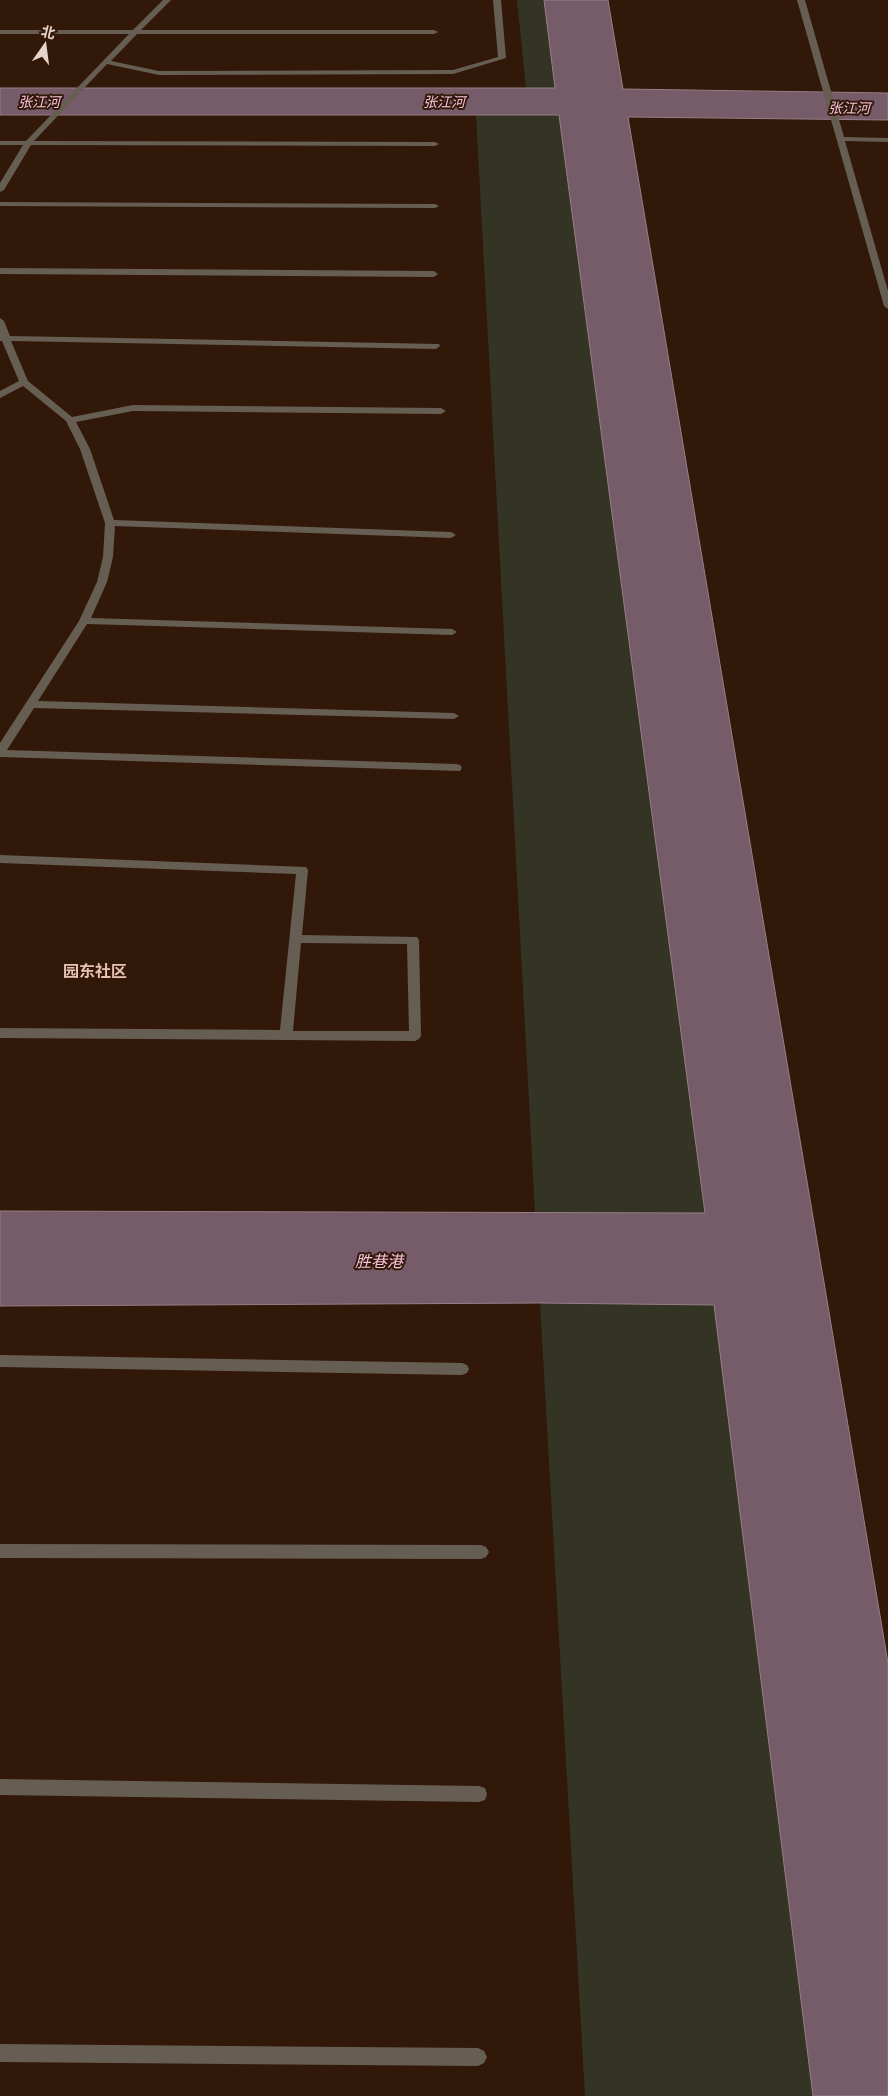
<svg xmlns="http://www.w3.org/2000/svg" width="888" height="2096" font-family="Lato,'Noto Sans SC',sans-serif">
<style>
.green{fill:#333423}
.water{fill:#765b69;stroke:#987f86}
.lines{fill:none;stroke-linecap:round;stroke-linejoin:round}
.minor{fill:#665e52;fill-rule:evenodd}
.labels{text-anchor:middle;stroke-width:4;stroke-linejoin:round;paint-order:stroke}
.far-water-label{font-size:14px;font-style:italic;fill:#f7c2dd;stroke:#321809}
.neighbourhood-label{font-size:16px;font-weight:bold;fill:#e7c2b0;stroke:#321809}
.water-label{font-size:16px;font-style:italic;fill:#f7c2dd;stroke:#321809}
</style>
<rect width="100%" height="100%" fill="#321809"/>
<g class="green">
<polygon points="517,0 544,0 556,88 526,88"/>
<polygon points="476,115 559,115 705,1213 535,1213"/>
<polygon points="540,1303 714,1304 813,2096 585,2096"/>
</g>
<polygon class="water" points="544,0 608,0 623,89 888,93 888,120 628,117 888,1663 888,2096 813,2096 714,1305 540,1303 0,1306 0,1211 705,1213 559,115 0,115 0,88 555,88"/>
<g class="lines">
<g class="minor">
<polygon points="163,0 171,0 141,30 434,30 438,32 434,34 137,34 111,61 159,71 453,70 498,57 493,0 501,0 506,58 453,74 159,75 107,64 34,141 435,142 439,144 435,146 31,145 4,190 0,192 0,183 23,145 0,145 0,141 26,141 129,34 0,34 0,30 133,30"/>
<polygon points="797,0 805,0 844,137 888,138 888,142 845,141 888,291 888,309 884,306"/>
<polygon points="0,202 435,204 439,206 435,208 0,206"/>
<polygon points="0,268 434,271 438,274 434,277 0,274"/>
<polygon points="0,318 4,321 10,336 439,344 440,346 436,349 11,341 28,381 72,417 133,405 441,408 446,411 441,414 133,411 76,422 90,449 114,520 451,532 456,535 451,538 115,526 113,557 107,582 91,618 452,629 457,632 452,635 87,624 38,701 454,713 459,716 454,719 34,708 7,750 456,764 460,765 462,768 460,771 0,757 0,743 79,621 97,582 103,557 105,523 80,449 66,421 23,386 0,398 0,391 19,381 2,341 0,341"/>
<path d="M 0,855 L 306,867 L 308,870 L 302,935 L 417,937 L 419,940 L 421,1036 L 419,1039 L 415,1041 L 0,1038 L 0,1028 L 280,1030 L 296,874 L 0,863 ZM 301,943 L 407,944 L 409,1031 L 293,1031 Z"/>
<polygon points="0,1355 462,1363 467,1365 469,1369 467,1373 462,1375 0,1367"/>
<polygon points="0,1544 481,1545 486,1547 489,1552 486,1557 481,1559 0,1558"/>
<polygon points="0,1779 479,1786 485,1788 487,1794 485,1800 479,1802 0,1795"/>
<polygon points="0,2044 478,2048 484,2051 487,2057 484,2063 478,2066 0,2062"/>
</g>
</g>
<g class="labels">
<g class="far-water-label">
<text x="39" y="107">张江河</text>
<text x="444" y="107">张江河</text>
<text transform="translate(849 108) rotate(1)" y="5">张江河</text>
</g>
<g class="neighbourhood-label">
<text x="95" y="977">园东社区</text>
</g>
<g class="water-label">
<text x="379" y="1267">胜巷港</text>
</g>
</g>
<g transform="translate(45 45) rotate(14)" stroke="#321809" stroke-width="4" paint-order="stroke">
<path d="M0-4L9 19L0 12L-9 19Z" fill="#e6d3ca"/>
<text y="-8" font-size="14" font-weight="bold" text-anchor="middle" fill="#e6d3ca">北</text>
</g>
</svg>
